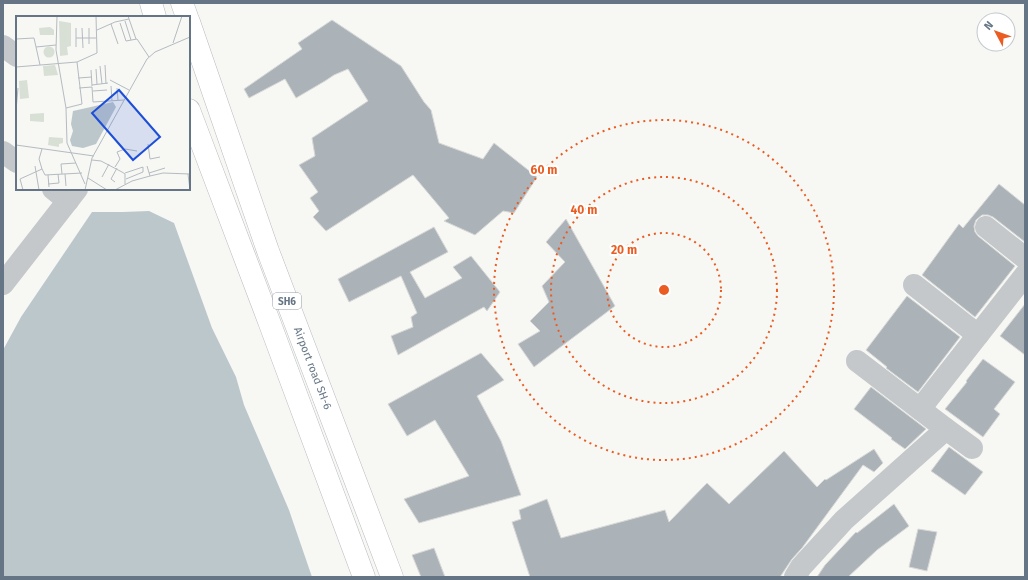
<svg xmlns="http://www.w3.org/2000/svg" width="1028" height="580" font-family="'Fira Sans',sans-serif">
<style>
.water{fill:#bcc7cc}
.building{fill:#abb3b9;stroke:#d8d9d6}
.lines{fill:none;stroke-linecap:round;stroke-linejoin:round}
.major-casing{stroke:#b7bbbf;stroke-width:23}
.minor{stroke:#c4c8cb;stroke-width:22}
.major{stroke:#fff;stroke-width:22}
.ring{fill:none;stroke:#ea5c21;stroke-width:2;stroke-dasharray:2 4}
.labels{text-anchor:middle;stroke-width:4;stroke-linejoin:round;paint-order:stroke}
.shield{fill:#fff;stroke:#939eaa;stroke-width:1}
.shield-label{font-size:10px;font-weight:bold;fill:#657586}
.street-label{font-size:11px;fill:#657586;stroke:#fff}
.inset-road{fill:none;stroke:#b4bbc1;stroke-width:1}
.view{fill:#1d4ed8;fill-opacity:0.15;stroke:#1d4ed8;stroke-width:2}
.inset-edge{fill:none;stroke:#657586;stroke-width:2}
.centre{fill:#ea5c21;stroke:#fff;stroke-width:2}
.ring-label{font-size:12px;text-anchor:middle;font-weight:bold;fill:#ea5c21;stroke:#fff;stroke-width:4;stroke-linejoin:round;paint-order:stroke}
</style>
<rect width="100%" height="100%" fill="#f7f7f4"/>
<polygon class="water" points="149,211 174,223 212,328 236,377 244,405 289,510 312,577 3,577 3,350 21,317 92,212 123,212"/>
<g class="building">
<polygon points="332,20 401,66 424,102 431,110 439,143 483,159 494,143 537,177 514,213 503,211 475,235 444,221 449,218 413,175 326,231 313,217 319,211 310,198 318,192 299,165 315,156 312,138 368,101 348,69 334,75 325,81 296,98 285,79 249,98 244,89 302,49 298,43"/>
<polygon points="999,184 1025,205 1025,242 993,217 988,215 982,215 976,220 974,226 975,232 978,236 1015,266 975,317 922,275 959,224 963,228"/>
<polygon points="566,219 615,306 534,367 518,344 540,331 530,321 549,302 542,286 565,262 546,242"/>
<polygon points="434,227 448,252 410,272 425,298 462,278 453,267 471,256 500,292 487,311 484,307 398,355 391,336 413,327 411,317 417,313 401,276 349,302 338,279"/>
<polygon points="907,296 960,337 918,392 886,368 887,367 866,350"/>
<polygon points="1025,304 1025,355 1000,336"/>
<polygon points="481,353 504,380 477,396 501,441 521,495 419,523 404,499 469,476 435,420 407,436 388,404"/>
<polygon points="983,359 1015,382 994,409 1000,414 983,437 945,409 967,382 966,381"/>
<polygon points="871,387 926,429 905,449 891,439 892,438 854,409"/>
<polygon points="949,447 983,472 965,495 931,471"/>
<polygon points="874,449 883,463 874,472 863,465 802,548 792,559 780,577 530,577 512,522 521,519 519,510 547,499 561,538 665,510 669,522 707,483 729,504 784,451 817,487 825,479 826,480"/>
<polygon points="894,504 909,526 877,550 848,577 817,577 825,565 856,532 857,533"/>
<polygon points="918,529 937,532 927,571 909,567"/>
<polygon points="434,548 445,577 421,577 412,555"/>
</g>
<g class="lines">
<g class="major-casing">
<g id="major">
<polyline points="151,3 155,17"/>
<polyline points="182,3 187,17"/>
<polyline points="189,22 268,251 392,577"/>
<polyline points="189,110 270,324 364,577"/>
</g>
</g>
<g class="minor">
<polyline points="3,46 17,56"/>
<polyline points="3,152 17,162"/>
<polyline points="53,189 68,201"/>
<polyline points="986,227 1025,258"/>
<polyline points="3,284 77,189"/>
<polyline points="914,285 978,335"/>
<polyline points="857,361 946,429 972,448"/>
<polyline points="920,409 1025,275"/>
<polyline points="795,577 801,567 844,520 946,429"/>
</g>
<use href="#major" class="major"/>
</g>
<g class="ring">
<circle cx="664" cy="290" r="57"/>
<circle cx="664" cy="290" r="113"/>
<circle cx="664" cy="290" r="170"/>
</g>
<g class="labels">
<rect class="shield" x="273" y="293" width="28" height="16" rx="3"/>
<g class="shield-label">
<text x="287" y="305">SH6</text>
</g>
<g class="street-label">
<text transform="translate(313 368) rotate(69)" y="4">Airport road SH-6</text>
</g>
</g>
<g transform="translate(16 16)">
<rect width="174" height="174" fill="#f7f7f4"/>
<path d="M 43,5 L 55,7 L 55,30 L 51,31 L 52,39 L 44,40 ZM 34,11 L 38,14 L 38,19 L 24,19 L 23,12 ZM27.5 36a5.5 5.5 0 1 1 11 0a5.5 5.5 0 1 1-11 0ZM 39,49 L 42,59 L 28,60 L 27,50 ZM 11,64 L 13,82 L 4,83 L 3,65 ZM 28,97 L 28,106 L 14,105 L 14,98 ZM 33,121 L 47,122 L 47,127 L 43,128 L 43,131 L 32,129 Z" fill="#d8dfd5"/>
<path d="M 97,86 L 100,91 L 80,128 L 67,132 L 56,130 L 54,124 L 57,115 L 55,108 L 57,95 Z" fill="#bcc7cc"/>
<path class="inset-road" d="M 41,0 L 40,34 L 50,92 L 51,127 L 69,168M 112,0 L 120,23M 109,5 L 115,24M 104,7 L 110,25 L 121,23 L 133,41M 95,8 L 102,28M 60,12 L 60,31M 66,12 L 67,32M 73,12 L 73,28M 81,14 L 99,6 L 113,3M 60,22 L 80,22M 0,23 L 18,22 L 24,49M 157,27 L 166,0M 20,31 L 40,29M 89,49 L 90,68M 84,50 L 86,68M 0,51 L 61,46 L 81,37 L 80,0M 80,53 L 81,68M 75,54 L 76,70M 62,62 L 76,61M 94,64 L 113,74M 76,69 L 92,67M 95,70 L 96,85M 63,72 L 76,71 L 77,86 L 108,84M 101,72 L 102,84M 0,73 L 0,51M 77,75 L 91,74M 50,92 L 66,88 L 61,46M 0,94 L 2,72M 132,128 L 134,143 L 144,141M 0,129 L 78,140M 76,144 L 85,145 L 106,156 L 109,158 L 109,168M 19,150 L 23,174M 131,150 L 134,160 L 147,157 L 174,158M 99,151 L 104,143 L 101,136 L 109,133 L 121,135M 26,153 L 29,159 L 66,157M 109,157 L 127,151 L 127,156 L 110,163M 133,157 L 149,152M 46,158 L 45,148 L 60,147M 49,158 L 50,170M 172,158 L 174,174M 32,159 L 33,171M 86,161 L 93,148M 72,162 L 91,174M 99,166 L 95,163 L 101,152M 32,168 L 43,167 L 42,158M 7,174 L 4,163 L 26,153 L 23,143 L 26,133M 69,174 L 76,142 L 131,43 L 139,36 L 174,21M 99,174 L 116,165 L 134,160"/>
<path class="view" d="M 103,74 L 144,121 L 117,144 L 76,97 Z"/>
<rect width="174" height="174" class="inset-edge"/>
</g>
<circle cx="664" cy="290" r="6" class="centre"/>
<g class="ring-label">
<text x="544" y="174">60 m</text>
<text x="584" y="214">40 m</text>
<text x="624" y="254">20 m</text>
</g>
<rect width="1028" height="580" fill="none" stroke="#657586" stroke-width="8"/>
<g transform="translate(996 32) rotate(311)"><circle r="19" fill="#ffffff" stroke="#c1c8cf"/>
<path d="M0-3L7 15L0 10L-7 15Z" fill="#ea5c21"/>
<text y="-6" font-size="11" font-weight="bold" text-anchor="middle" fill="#657586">N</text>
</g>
</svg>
